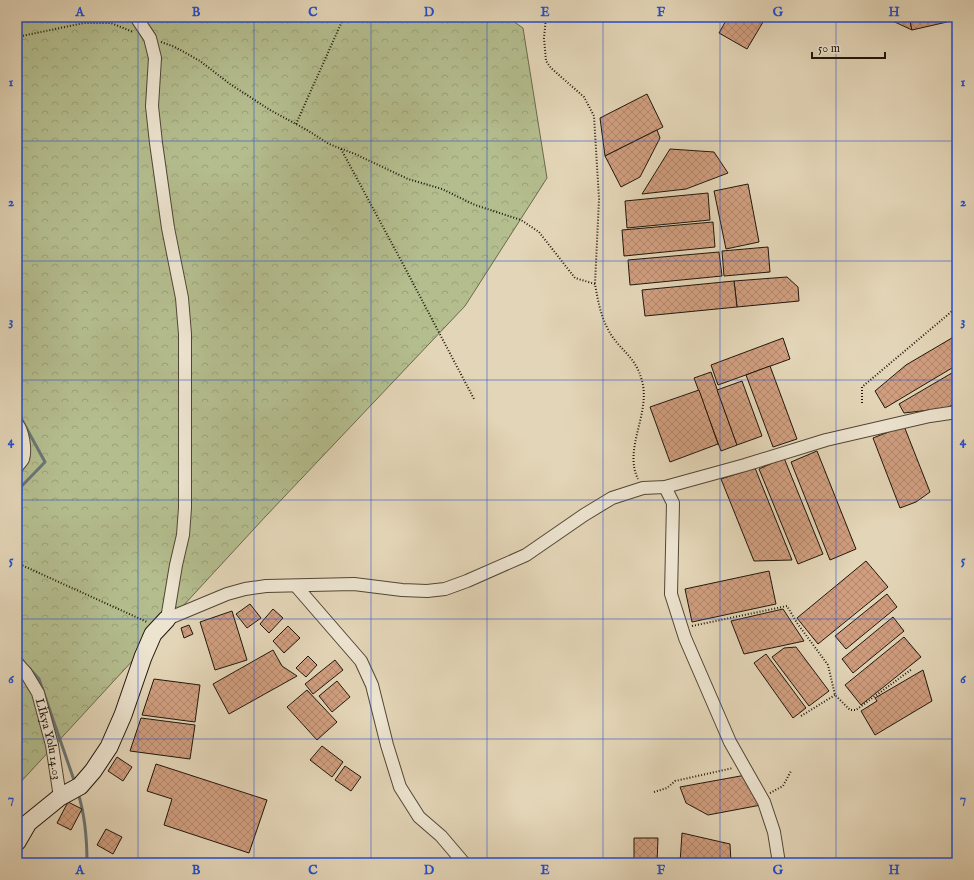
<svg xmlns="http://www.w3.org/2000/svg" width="974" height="880" font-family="'IM FELL English',serif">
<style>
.forest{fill:url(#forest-crowns);stroke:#6a6a4c}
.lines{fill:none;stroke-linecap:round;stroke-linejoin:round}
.stream{stroke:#6a7674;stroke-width:3}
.building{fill:url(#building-cross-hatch);stroke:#20170b}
.street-casing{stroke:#514636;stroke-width:14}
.secondary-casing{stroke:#20170b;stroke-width:19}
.path{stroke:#20170b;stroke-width:2;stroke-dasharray:1 2;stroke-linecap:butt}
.street{stroke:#ede4d0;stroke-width:12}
.secondary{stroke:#ede4d0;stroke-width:17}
.grid{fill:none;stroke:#1d4ed8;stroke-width:1;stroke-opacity:0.55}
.labels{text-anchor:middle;stroke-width:3.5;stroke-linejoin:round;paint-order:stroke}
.street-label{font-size:12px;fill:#20170b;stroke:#ede4d0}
.neatline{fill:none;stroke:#1d4ed8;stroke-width:1.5}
.grid-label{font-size:13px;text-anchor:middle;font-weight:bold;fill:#1d4ed8}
</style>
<defs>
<pattern id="forest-crowns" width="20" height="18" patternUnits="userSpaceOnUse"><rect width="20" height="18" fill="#b4bd8e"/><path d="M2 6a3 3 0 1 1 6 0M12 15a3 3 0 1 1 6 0" fill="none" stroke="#9aa279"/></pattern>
<pattern id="building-cross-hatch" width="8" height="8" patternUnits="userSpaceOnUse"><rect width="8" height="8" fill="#d09e7f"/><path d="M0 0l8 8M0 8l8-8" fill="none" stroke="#b2876c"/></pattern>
</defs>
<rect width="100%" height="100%" fill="#e3d5b7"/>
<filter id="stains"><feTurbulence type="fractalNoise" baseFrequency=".005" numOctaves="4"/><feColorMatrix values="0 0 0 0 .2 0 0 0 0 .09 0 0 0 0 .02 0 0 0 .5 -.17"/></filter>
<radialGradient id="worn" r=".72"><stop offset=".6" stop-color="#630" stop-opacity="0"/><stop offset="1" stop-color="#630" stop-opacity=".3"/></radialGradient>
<polygon class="forest" points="17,17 507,17 523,28 547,178 465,306 265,517 17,786"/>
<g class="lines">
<g class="stream">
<polyline points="17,411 45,462 17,491"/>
<polyline points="17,655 23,661"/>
<polyline points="29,668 39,679 75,783"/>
<path d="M 78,793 C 85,815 87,840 87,863"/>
</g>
</g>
<g class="building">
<polygon points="728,17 766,17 747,49 719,33"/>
<polygon points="884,17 909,17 912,30"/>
<polygon points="909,17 946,17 947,22 912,30"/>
<polygon points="647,94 663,127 605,156 600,118"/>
<polygon points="657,130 660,138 640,177 621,187 605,156"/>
<polygon points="670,149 714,152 728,173 686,189 642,194"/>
<polygon points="748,184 759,242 726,249 714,191"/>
<polygon points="708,193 710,220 627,228 625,201"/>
<polygon points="713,222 715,247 624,256 622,230"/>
<polygon points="768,247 770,272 724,276 722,251"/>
<polygon points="719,252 722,276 630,285 628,260"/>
<polygon points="787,277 798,287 799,301 737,307 734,281"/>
<polygon points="734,281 737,307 645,316 642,290"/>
<polygon points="957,335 957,365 885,408 875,391 906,365"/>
<polygon points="783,338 790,359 718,385 711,365"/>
<polygon points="770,366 797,439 773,447 746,375"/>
<polygon points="957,370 957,402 947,408 904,413 899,404"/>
<polygon points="711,372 737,445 721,451 694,378"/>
<polygon points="742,381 762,436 737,445 717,390"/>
<polygon points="699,390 718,444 670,462 650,407"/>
<polygon points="904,426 930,492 916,502 900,508 873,438"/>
<polygon points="817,451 856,549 830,560 791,462"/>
<polygon points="784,458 823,554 798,564 759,469"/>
<polygon points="755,468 792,560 754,561 721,479"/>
<polygon points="866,561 888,587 818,644 797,618"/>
<polygon points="769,571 776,604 692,622 685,589"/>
<polygon points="887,594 897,607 846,649 835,636"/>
<polygon points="250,604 261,618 247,628 236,614"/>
<polygon points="273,609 283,618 269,633 260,624"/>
<polygon points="783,609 804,641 744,654 731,621"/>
<polygon points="232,611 247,660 215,670 200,622"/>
<polygon points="893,617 904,631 853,673 842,659"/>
<polygon points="189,625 193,634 184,638 181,628"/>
<polygon points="288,626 300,638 284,653 273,641"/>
<polygon points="904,637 921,657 861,705 845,685"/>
<polygon points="796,647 829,691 809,706 772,657 784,648"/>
<polygon points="273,650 282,666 297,676 229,714 213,684"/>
<polygon points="766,654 806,708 793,718 754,663"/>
<polygon points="308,656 317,665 306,677 296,668"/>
<polygon points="335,660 343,670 313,694 305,684"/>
<polygon points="923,670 932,701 875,735 861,711 877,701 875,698"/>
<polygon points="154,679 200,685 195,722 142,715"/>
<polygon points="337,681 350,697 332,712 319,696"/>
<polygon points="307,690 337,722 317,740 287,707"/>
<polygon points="141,718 195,725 190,759 130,751"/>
<polygon points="322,746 343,762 332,777 310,760"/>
<polygon points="117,757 132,767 123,781 108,771"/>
<polygon points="156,764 267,800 249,853 164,825 172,799 147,791"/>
<polygon points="345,766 361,777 351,791 335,780"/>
<polygon points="746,775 761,805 708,815 686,803 680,787"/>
<polygon points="68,802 82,809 71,830 57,823"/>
<polygon points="106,829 122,837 113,854 97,845"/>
<polygon points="682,833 730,844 731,863 680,863"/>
<polygon points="634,838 658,838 657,863 634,863"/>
</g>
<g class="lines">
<g class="street-casing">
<g id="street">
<polyline points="136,17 150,38 155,58 152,106 156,143 168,228 182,298 185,334 185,508 183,535 176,565 167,619"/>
<path d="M 17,424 C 23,431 26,450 23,459 C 22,461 19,464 17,467"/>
<polyline points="665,487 673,503 671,594 685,638 730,742 764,802 774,832 779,863"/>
<polyline points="296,586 361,661 372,685 387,745 400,787 419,817 441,836 464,863"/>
<polyline points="167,619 227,594 245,589 266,586 354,584 402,590 427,591 445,589 467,581 526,555 584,515 612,498 643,488 665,487 745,465 826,440 930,416 957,412"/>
<path id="s1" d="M 17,663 L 26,673 L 38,693 L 52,745 L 60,797"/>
</g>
</g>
<g class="secondary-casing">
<polyline id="secondary" points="17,842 28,823 60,797 80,786 93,771 109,747 123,715 143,657 153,634 167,619"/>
</g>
<g class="path">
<polyline points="546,17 544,38 546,61 551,68 584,97 594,116 599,199 595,284"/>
<polyline points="17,37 84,23 111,23 133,32"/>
<path d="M 161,42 L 175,47 L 200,61 L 230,84 L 270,110 L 307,130 L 329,144 L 355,154 L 408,179 L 442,189 L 475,205 L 521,220 L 539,232 L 575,278 L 595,284 C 598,301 601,318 610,333 C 621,351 636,357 642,381 C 651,413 623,449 638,479"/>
<polyline points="296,124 344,17"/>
<polyline points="341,149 404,266 474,399"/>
<polyline points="956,250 957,251"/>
<polyline points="862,403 862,387 957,307"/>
<polyline points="17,563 147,622"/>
<polyline points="692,626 787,606 797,623 828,665 835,695 850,710 856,710 912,669"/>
<polyline points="801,716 835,695"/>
<polyline points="654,792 667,788 675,781 733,768"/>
<polyline points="770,793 783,786 791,771"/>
</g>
<use href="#street" class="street"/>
<use href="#secondary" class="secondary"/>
</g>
<path class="grid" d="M 138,17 L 138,863M 254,17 L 254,863M 371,17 L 371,863M 487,17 L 487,863M 603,17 L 603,863M 720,17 L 720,863M 836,17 L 836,863M 17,141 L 957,141M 17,261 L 957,261M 17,380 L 957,380M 17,500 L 957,500M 17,619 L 957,619M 17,739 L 957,739"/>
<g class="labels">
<g class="street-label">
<text dy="4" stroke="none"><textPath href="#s1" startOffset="84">Lİkya Yolu 14.03</textPath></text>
</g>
</g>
<rect width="974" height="880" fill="none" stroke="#e3d5b7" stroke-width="44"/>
<path d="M812 52v6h73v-6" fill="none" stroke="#20170b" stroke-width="2"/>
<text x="818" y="52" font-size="12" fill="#20170b" stroke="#ede4d0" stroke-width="3" paint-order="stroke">50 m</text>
<rect x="22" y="22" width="930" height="836" class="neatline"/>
<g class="grid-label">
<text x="80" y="16">A</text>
<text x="196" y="16">B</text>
<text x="313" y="16">C</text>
<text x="429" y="16">D</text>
<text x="545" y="16">E</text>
<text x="661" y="16">F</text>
<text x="778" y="16">G</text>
<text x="894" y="16">H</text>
<text x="11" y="86">1</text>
<text x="963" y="86">1</text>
<text x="11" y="206">2</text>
<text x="963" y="206">2</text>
<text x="11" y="325">3</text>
<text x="963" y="325">3</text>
<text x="11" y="445">4</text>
<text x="963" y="445">4</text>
<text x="11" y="564">5</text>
<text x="963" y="564">5</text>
<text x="11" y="683">6</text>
<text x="963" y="683">6</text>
<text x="11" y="803">7</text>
<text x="963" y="803">7</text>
<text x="80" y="874">A</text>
<text x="196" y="874">B</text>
<text x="313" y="874">C</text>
<text x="429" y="874">D</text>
<text x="545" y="874">E</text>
<text x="661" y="874">F</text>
<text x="778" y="874">G</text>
<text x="894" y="874">H</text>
</g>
<rect width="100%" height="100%" filter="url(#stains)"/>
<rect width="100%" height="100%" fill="url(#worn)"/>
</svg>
